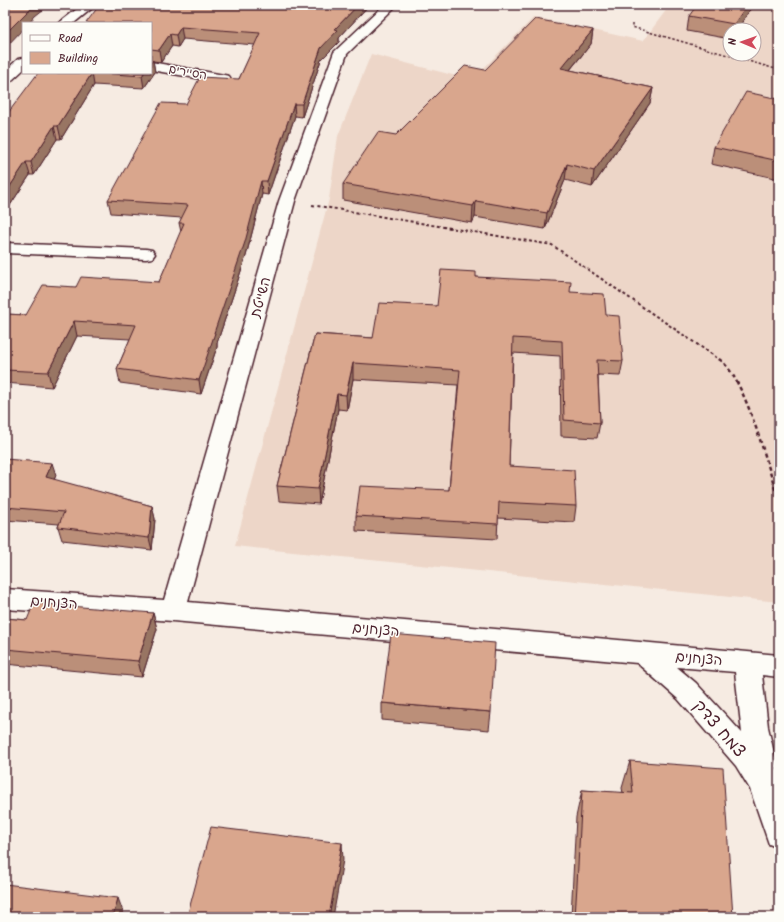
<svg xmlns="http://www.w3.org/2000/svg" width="784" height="922" font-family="Kalam,'Playpen Sans Hebrew',sans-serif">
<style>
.built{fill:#edd6c8;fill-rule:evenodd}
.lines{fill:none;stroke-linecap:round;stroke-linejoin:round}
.minor-casing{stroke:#4a1f2b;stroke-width:3}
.path-far2{stroke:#4a1f2b;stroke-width:1.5;stroke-dasharray:2.5 2;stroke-linecap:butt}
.path-far1{stroke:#4a1f2b;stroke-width:2;stroke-dasharray:3 2.5;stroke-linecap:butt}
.path{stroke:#4a1f2b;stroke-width:2.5;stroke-dasharray:4 3;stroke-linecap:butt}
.minor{fill:#fdfcf7;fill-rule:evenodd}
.wall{fill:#bb8f79;stroke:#4a1f2b}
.shaded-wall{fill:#987463;stroke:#4a1f2b}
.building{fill:#d9a68d;stroke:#4a1f2b}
.labels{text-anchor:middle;stroke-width:3;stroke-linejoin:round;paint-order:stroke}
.far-street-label{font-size:12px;fill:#4a1f2b;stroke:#fdfcf7}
.street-label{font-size:14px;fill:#4a1f2b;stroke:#fdfcf7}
.near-street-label{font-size:17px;fill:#4a1f2b;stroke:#fdfcf7}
</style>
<rect width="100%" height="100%" fill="#f6ebe2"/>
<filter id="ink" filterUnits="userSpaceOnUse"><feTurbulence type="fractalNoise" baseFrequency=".025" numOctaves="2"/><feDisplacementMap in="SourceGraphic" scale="8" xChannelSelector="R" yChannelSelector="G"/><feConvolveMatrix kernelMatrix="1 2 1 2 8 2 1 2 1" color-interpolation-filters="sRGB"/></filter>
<g filter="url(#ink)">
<path class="built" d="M 670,5 L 779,5 L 779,602 L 235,546 L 329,199 L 338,136 L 371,54 L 472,80 L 534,17 L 643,41 ZM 730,30 L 754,30 L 754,54 L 730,54 Z"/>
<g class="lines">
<g class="minor-casing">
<g id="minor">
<polygon points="82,5 96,5 74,23 59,23"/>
<path d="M 384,5 L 397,5 L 347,54 L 295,201 L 188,602 L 586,637 L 779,655 L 779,677 L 762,675 L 768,727 L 779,775 L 779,848 L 769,844 L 750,789 L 736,766 L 678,699 L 637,663 L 173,621 L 5,609 L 5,589 L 164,600 L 279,201 L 334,52 ZM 677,667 L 735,672 L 742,733 L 696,683 Z"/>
<polygon points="622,5 639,5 638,8 623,8"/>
<polygon points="23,58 23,70 10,82 5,83 5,71 18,59"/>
<polygon points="151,62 224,75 229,76 231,79 229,82 224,83 151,70"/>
<polygon points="5,243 146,249 152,250 155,254 152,258 146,259 5,253"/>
</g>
</g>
<polyline class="path-far2" points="632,24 632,27 779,70"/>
<polyline class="path-far1" points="312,205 552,245 720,360"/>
<path class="path" d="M 719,359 C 746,378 768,468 779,502"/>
<use href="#minor" class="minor"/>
</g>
<g class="wall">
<polygon points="122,5 369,5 339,38 339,42 321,60 302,117 295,116 268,195 262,194 246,256 217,343 217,347 201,394 120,383 117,369 130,339 77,336 52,387 5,383 5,314 26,315 76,287 159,282 181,232 179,223 182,218 111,213 108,200 186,104 239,79 255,45 183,39 178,47 172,46 161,62 153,61 155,72 144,88 94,85 61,139 57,139 34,175 30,175 5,213 5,117 42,73 151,73 151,23 118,8"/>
<polygon points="753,5 737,30 730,30 730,39 687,31 689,16"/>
<polygon points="593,30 591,44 570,70 653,88 650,103 592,187 565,180 545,229 475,217 472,223 343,200 343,184 396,135 485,70"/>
<polygon points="779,99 779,179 711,164 714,147"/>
<polygon points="476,277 570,292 606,315 623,361 620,376 598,375 600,423 597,438 561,436 560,356 513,353 509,466 576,506 574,522 498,518 497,539 356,531 356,516 449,490 458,385 353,379 347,410 338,409 319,504 279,501 277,486 315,334 373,338 437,306"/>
<polygon points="5,459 56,475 54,480 152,506 155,519 152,550 62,540 58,527 59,524 5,520"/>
<polygon points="153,613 157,629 142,677 5,664 5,618 27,620"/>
<polygon points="382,703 491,712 489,730 382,720"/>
<polygon points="630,761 733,917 571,917 576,817 582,790 623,793 622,788"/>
</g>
<g class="shaded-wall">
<polygon points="34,5 49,5 35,16 29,23 23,23 23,29 5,48 5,34"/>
<polygon points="358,5 369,5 339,38 339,42 321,60 302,117 302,104 321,48 335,29"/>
<polygon points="747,5 753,5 737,30 733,30 734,24"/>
<polygon points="181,27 183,39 178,47 176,35"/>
<polygon points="593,30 591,44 559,83 561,68"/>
<polygon points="170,34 172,46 161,62 159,50"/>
<polygon points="153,60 155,72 144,88 142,76 144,73 151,73 151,63"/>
<polygon points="92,73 94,85 61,139 58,126"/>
<polygon points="653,88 650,103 592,187 594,171"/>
<polygon points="294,104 295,116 268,195 267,181"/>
<polygon points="54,126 57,139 34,175 31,162"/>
<polygon points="26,162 30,175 5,213 5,194"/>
<polygon points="567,164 565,180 545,229 547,213"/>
<polygon points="261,181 262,194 246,256 217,343 217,347 201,394 199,380"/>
<polygon points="476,201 475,217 472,223 473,206"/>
<polygon points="74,321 77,336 52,387 48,372"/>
<polygon points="353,363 353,379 347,410 346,395"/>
<polygon points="337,394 338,409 319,504 318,489"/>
<polygon points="52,463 56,475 50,490 46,477"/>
<polygon points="152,506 155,519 152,550 149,538"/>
<polygon points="153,613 157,629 142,677 138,661"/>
<polygon points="342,843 343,860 333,917 329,917"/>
<polygon points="118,898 125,917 113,917"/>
</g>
<g class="building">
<polygon points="5,5 34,5 5,34"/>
<polygon points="122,5 358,5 335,29 338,30 321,48 302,104 294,104 267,181 261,181 245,242 214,333 215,333 199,380 117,369 136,325 74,321 48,372 5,370 5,353 6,351 5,351 5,314 26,315 43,285 76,287 81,277 159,282 184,223 179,223 188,205 108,200 161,103 186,104 200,77 239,79 260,33 181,27 176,35 170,34 159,50 151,49 151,23 86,23 98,7 118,8"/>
<polygon points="697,5 747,5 734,24 689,16"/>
<polygon points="535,19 593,30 561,68 653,88 594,171 567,164 547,213 476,201 473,206 343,184 378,132 396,135 465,66 485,70"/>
<polygon points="38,73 92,73 58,126 54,126 31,162 26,162 5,194 5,117"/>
<polygon points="99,73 144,73 142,76"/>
<polygon points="746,92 779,99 779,161 714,147"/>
<polygon points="441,270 476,272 476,277 571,282 570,292 604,294 606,315 619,316 623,361 597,360 600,423 564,420 562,341 513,338 509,466 574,470 576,506 499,502 498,524 356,516 360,486 449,490 460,370 353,363 346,395 337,394 318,489 277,486 315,334 373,338 379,303 437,306"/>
<polygon points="5,459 52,463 46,477 152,506 149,538 58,527 64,512 5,507"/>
<polygon points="34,603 153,613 138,661 5,649 5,618 27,620"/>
<polygon points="391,634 495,643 491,712 382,703"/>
<polygon points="630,761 723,768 733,917 575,917 577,885 582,790 633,793"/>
<polygon points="211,827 342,843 329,917 187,917"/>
<polygon points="5,884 118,898 113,917 5,917"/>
</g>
</g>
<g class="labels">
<g class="far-street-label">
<text transform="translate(188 72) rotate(10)" y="4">הסיירים</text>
</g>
<g class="street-label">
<text transform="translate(260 297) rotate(-74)" y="5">השייטת</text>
<text transform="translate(54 602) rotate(4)" y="5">הצנחנים</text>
<text transform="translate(376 629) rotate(5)" y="5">הצנחנים</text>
<text transform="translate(699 658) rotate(5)" y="5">הצנחנים</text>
</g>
<g class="near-street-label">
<text transform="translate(720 728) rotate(49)" y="6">צמח צדק</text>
</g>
</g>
<rect width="784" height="922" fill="none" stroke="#fdfcf7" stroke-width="20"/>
<rect x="10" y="10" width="764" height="902" fill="none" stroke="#4a1f2b" stroke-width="1.5" filter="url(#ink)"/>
<rect x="22" y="22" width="130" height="52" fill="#fdfcf7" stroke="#b5a4a5"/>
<rect x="30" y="35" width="20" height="6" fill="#fdfcf7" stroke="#b5a4a5"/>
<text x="58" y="42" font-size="12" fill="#4a1f2b">Road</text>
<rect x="30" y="52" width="20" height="12" fill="#d9a68d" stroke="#b5a4a5"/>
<text x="58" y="62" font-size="12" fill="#4a1f2b">Building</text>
<g transform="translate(742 42) rotate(272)"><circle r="19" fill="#fdfcf7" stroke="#b5a4a5"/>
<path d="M0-3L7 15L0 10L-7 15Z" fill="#d1495b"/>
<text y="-6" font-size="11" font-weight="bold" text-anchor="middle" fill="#4a1f2b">N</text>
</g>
</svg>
